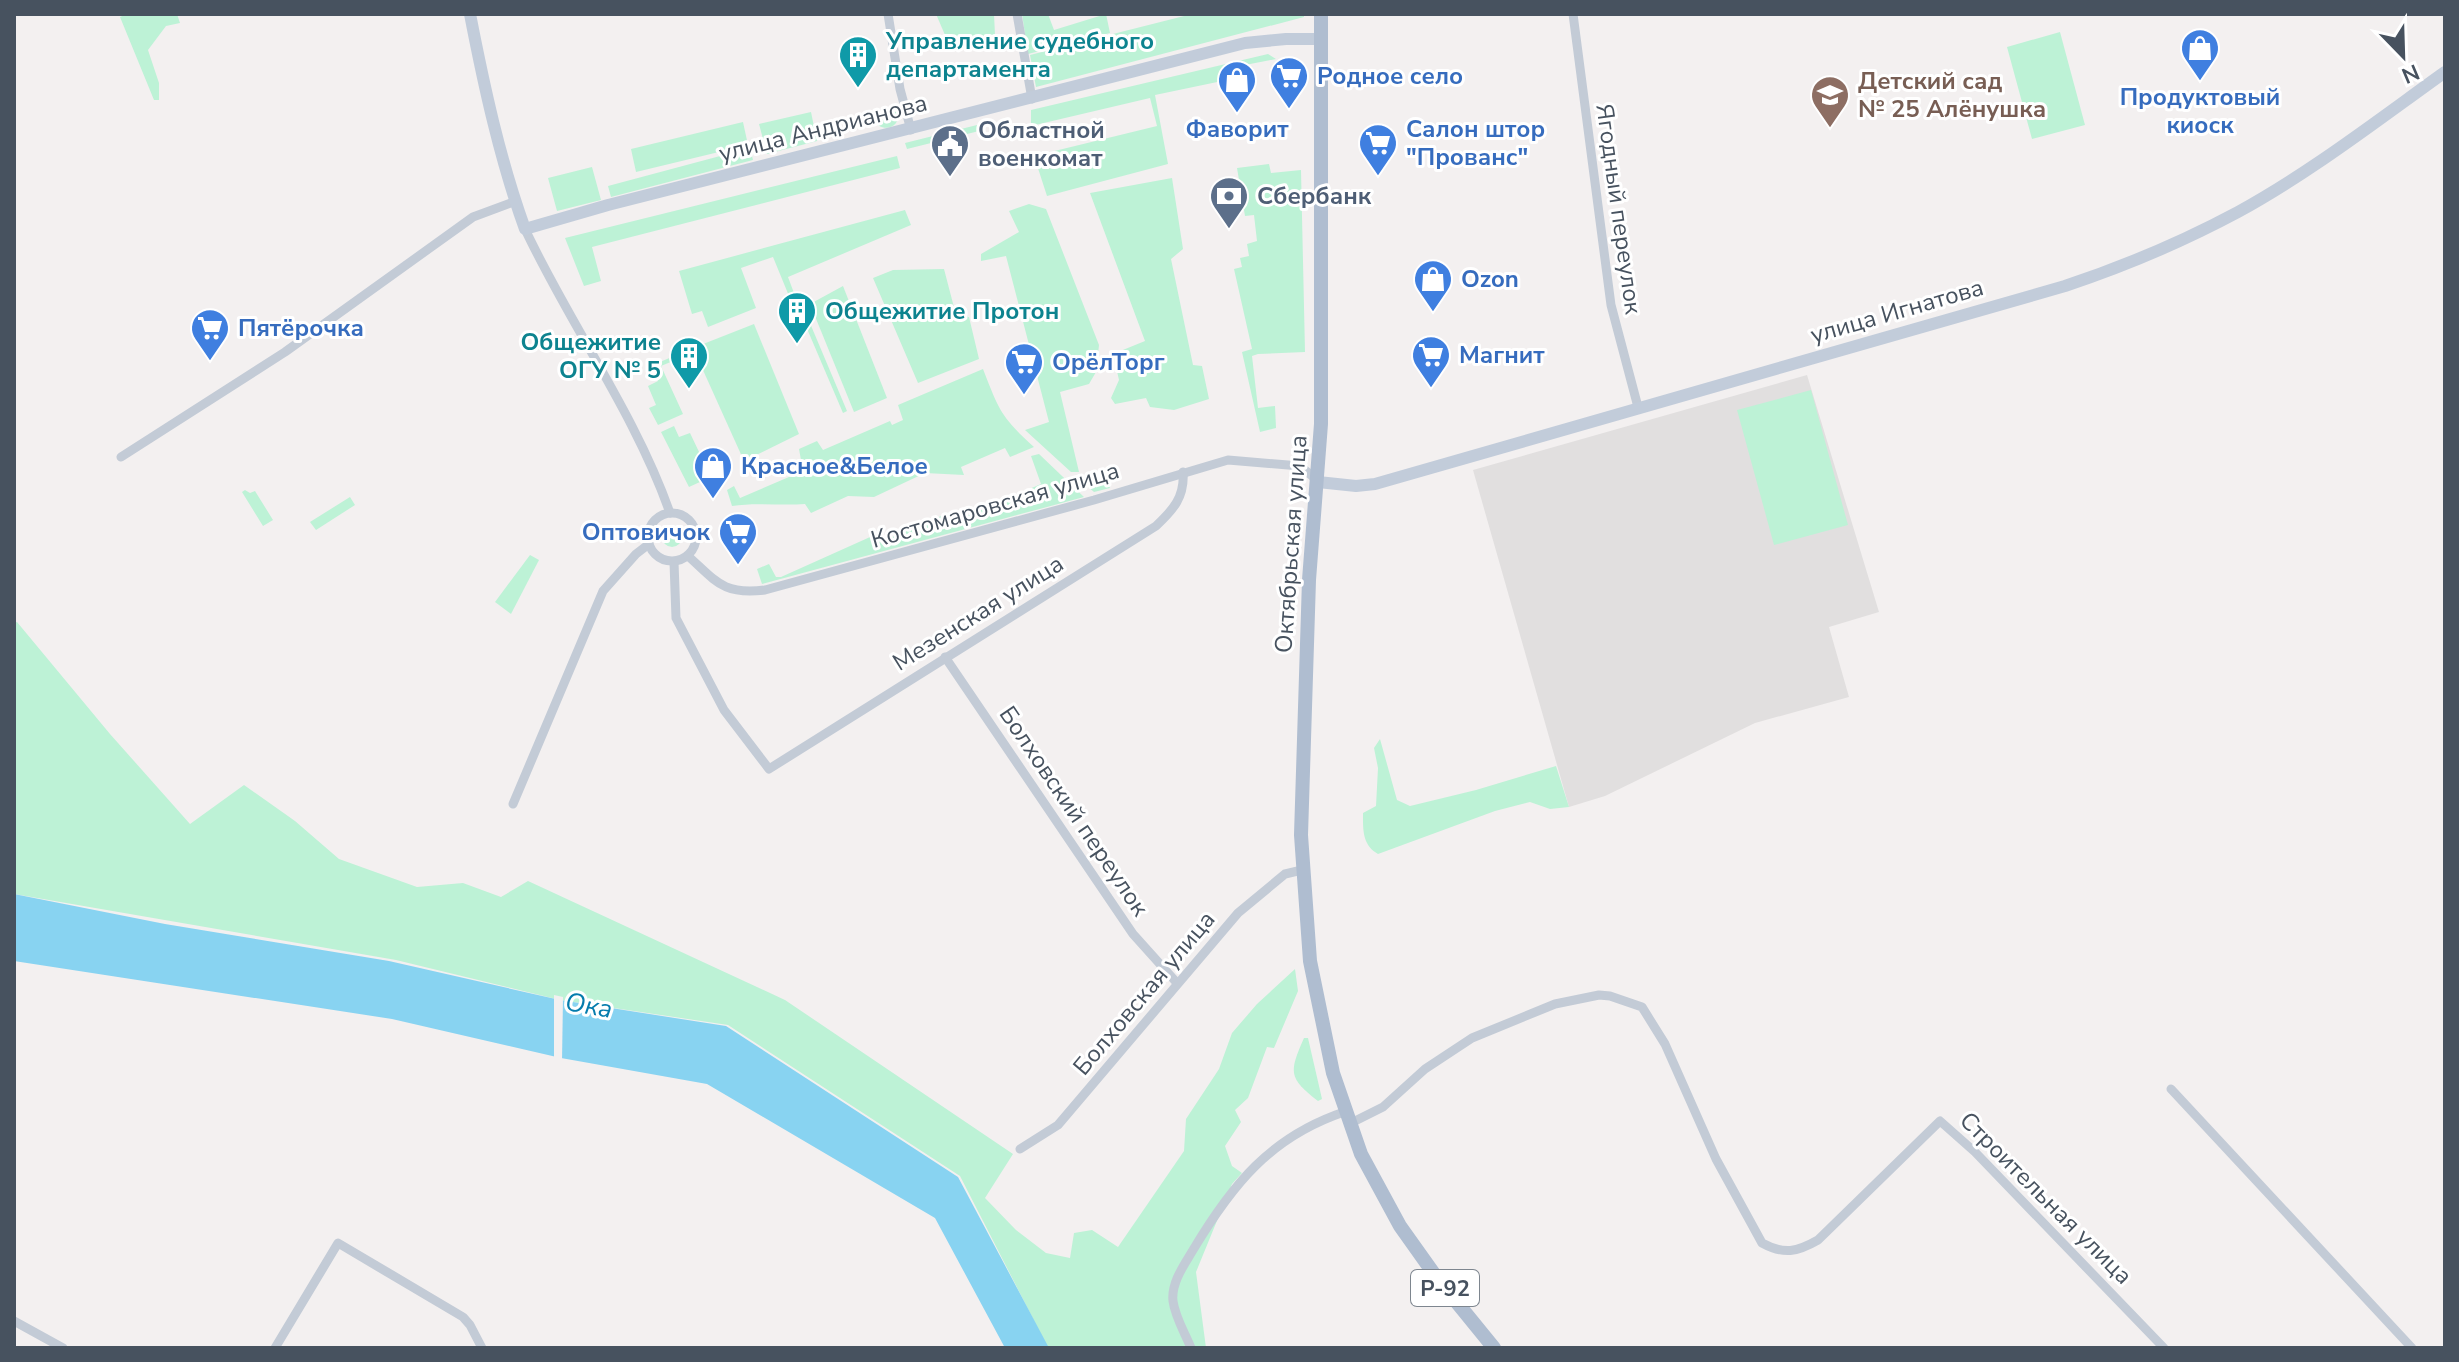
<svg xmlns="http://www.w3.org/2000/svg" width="2459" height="1362" font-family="'Nunito Sans',sans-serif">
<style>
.education{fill:#e1dfdf}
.green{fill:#bdf2d6}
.water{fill:#88d3f1}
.pier{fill:#f3f0f0}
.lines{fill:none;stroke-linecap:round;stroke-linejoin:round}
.street{stroke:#c3cbd6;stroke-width:9}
.secondary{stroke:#c2ccda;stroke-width:12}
.primary{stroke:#afbdd0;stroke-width:14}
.labels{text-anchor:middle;stroke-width:6;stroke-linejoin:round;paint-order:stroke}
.shield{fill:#fff;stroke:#7e868f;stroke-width:2}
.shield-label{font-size:22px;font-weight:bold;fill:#47525f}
.culture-label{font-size:24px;font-weight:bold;fill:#0d838f;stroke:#fff;text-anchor:start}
.shop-label{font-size:24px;font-weight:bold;fill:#366cbe;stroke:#fff;text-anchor:start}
.education-label{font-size:24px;font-weight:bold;fill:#785e54;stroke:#fff;text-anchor:start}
.street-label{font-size:24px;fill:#47525f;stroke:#fff}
.service-label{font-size:24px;font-weight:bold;fill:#4e5e75;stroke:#fff;text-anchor:start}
.water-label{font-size:26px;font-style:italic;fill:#057cad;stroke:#fff}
</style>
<rect width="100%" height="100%" fill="#f3f0f0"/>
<polygon class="education" points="1807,375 1879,612 1829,627 1849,697 1755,723 1605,796 1569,807 1473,470"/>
<g class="green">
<polygon points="127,14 177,14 180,23 166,26 148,50 159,83 159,100 154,100 120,17"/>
<polygon points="936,14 994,14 995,35 956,45 948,42"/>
<polygon points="1022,14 1048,14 1054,30 1106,14 1110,33 1028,54"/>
<polygon points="1192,14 1304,14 1304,17 1036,87 1030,55"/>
<polygon points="2060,32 2085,125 2032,139 2007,47"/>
<polygon points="1268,54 1276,59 1245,65 1246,76 1155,95 1168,164 1047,196 1034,156 1157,126 1150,98 1031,126 1031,110"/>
<path d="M 900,111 C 898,131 882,133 870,118 Z"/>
<polygon points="811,112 817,141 767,154 759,124"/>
<polygon points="743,122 748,145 636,172 631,149"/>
<polygon points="977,125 979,131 907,149 905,143"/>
<polygon points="750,148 753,160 611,197 608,186"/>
<polygon points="897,156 900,168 592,247 601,281 584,286 565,238"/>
<polygon points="1269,164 1271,173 1301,170 1305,352 1258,354 1252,356 1258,408 1275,406 1276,428 1260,432 1242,352 1252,349 1234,269 1242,267 1240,258 1249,256 1247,244 1257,241 1254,215 1245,216 1237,168"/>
<polygon points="592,167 601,200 557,211 548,178"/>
<polygon points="1172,178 1183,249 1171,259 1193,365 1202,366 1209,399 1174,410 1150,407 1146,398 1115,404 1111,398 1119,380 1113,354 1145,341 1090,193"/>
<polygon points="1029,204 1046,209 1099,345 1096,372 1089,384 1060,392 1079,472 1071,472 1025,430 1049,422 1006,256 981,261 981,254 1019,232 1009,211"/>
<polygon points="905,210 911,225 788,277 794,293 789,296 773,257 741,268 756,308 708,327 702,311 692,314 679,271"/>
<polygon points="944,269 956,315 969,317 979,359 918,383 873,278 893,270"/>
<polygon points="843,286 887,398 854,412 810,304"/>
<polygon points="804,309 847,411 843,413 799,310"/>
<polygon points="754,324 799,434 744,461 693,348"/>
<polygon points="683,352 685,356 661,366 683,414 658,425 649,408 656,405 648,386 658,381 651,366"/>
<path d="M 983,369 C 999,410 1001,417 1034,447 L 1010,457 L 1005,448 L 961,467 L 964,475 L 925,473 L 874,497 L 848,496 L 811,513 L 805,504 C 780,506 756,502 732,506 L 727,490 L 734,486 L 740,498 L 803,471 L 799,449 L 817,441 L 823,450 L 890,421 L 892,425 L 903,420 L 898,405 Z"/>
<polygon points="1811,390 1848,525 1774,545 1737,410"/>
<polygon points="674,426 679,437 690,433 711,477 689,487 661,432"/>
<polygon points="1039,454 1084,497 762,584 757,569 769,564 776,577 781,577 879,533 883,541 955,510 960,519 1041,484 1031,456"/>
<polygon points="1078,478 1107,480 1110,488 1094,492"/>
<polygon points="245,490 250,493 255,491 273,520 263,526 242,492"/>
<polygon points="350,497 355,505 316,530 310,522"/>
<circle cx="672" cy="537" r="10"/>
<polygon points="530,555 539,560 511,614 495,602"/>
<polygon points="17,622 110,734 190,824 244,785 295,821 339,859 417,887 463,883 501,897 528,881 785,1000 1013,1154 985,1198 1016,1230 1046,1253 1070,1258 1074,1233 1092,1230 1118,1247 1184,1151 1186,1119 1219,1069 1232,1033 1257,1004 1295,969 1298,991 1274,1048 1267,1047 1248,1098 1235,1110 1241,1122 1225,1146 1232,1166 1242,1173 1232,1184 1196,1272 1206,1348 1048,1348 960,1176 728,1025 560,1000 396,960 14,894 14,623"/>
<path d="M 1380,739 L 1397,800 L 1410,806 L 1476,790 L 1556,766 L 1569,807 L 1550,809 L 1530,802 L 1495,811 L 1378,854 C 1362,845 1363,829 1363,813 L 1376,806 L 1378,768 L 1374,748 Z"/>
<path d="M 1304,1038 L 1308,1038 L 1322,1099 L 1318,1101 C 1288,1078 1289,1072 1304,1038 Z"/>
</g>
<polygon class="water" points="14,894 165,924 389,961 560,1000 726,1026 958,1177 1049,1348 1005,1348 935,1218 707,1084 561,1058 392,1019 14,961"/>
<polygon class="pier" points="554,995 563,997 562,1062 554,1060"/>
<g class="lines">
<g class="street">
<polyline points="888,14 900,89 911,130"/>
<polyline points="1017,14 1032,99"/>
<polyline points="1573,14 1611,305 1638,407"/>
<path d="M 525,229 C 570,325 635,413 670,513"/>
<polyline points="121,457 285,352 473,217 516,201"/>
<circle cx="672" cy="537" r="24"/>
<path d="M 688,556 C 717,582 723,595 765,590 L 1094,500 L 1228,460 L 1300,466 L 1317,480"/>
<path d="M 674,562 L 676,618 L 724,710 L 769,769 L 1156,526 C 1173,510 1185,497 1183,472"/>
<polyline points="945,657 1133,934 1177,983"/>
<polyline points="513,804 603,591 636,554 649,544"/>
<polyline points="2171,1089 2412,1348"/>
<path d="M 1349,1124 L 1383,1107 L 1425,1069 L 1472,1038 L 1555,1004 L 1599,995 L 1610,996 L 1642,1007 L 1665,1044 L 1716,1159 L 1762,1243 C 1784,1255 1797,1252 1818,1240 L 1940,1121 L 1975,1152 L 2164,1348"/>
<polyline points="1020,1149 1058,1125 1238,913 1285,874 1302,870"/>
<polyline points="14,1321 63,1348"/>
<polyline points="275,1348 338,1243 463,1317 470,1325 482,1348"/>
<path d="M 1191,1348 C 1185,1333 1175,1317 1173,1301 C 1171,1283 1184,1265 1193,1250 C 1232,1185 1270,1137 1344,1112"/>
</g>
<g class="secondary">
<path d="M 470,14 C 484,86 500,160 525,229 L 608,205 L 1245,43 L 1286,39 L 1320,39"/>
<path d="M 1318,482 L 1356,486 L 1375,484 L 2065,286 C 2125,266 2182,242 2238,212 C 2311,172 2378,120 2445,72"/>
</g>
<polyline class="primary" points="1321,14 1321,424 1309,580 1301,835 1310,961 1333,1073 1361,1154 1400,1226 1437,1278 1494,1348"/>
</g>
<defs>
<g id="shop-pin" transform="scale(2)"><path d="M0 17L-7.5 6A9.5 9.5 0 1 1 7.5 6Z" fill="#3f7fe0" stroke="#fff"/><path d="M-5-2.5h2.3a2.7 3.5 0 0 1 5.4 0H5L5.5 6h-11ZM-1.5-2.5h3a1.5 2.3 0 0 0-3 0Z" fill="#fff"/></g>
<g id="building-pin" transform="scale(2)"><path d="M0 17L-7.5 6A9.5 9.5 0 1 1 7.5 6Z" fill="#0f9aa8" stroke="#fff"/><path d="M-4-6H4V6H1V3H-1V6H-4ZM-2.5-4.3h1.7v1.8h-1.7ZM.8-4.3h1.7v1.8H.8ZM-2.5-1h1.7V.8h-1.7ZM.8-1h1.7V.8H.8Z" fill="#fff"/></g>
<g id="supermarket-pin" transform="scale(2)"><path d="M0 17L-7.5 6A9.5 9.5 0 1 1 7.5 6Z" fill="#3f7fe0" stroke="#fff"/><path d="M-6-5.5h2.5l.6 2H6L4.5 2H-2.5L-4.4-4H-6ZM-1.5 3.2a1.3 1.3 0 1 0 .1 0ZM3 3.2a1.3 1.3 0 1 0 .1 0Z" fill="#fff"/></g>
<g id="school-pin" transform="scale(2)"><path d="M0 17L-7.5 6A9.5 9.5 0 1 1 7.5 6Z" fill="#8d6e63" stroke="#fff"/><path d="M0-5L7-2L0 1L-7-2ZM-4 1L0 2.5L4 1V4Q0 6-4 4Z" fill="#fff"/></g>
<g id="civic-pin" transform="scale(2)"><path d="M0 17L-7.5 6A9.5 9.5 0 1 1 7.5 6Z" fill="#5c6f8a" stroke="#fff"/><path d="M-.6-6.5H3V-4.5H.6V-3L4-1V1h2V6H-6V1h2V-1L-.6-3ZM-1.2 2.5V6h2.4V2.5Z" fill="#fff"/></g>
<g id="bank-pin" transform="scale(2)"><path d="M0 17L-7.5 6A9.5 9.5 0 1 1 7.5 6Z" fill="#5c6f8a" stroke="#fff"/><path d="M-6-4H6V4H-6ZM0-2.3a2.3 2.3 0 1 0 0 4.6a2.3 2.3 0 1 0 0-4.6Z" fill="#fff"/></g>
</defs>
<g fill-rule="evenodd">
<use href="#shop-pin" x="2200" y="48"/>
<use href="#building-pin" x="858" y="55"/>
<use href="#supermarket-pin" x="1289" y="76"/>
<use href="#shop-pin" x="1237" y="80"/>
<use href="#school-pin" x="1830" y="95"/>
<use href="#supermarket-pin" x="1378" y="143"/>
<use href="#civic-pin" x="950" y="144"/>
<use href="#bank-pin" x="1229" y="196"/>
<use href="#shop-pin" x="1433" y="279"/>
<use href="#building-pin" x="797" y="311"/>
<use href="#supermarket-pin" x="210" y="328"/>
<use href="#supermarket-pin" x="1431" y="355"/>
<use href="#building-pin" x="689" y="356"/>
<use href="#supermarket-pin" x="1024" y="362"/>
<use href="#shop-pin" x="713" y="466"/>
<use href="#supermarket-pin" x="738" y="532"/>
</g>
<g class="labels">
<rect class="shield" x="1411" y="1270" width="68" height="36" rx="6"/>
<g class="shield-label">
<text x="1445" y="1296">Р-92</text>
</g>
<g class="culture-label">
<text x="886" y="49">Управление судебного<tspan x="886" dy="28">департамента</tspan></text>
<text x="825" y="319">Общежитие Протон</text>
<text x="661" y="350" text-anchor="end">Общежитие<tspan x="661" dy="28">ОГУ № 5</tspan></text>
</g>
<g class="shop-label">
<text x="1317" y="84">Родное село</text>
<text x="2200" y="105" text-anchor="middle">Продуктовый<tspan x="2200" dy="28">киоск</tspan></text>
<text x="1237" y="137" text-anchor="middle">Фаворит</text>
<text x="1406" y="137">Салон штор<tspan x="1406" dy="28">"Прованс"</tspan></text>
<text x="1461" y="287">Ozon</text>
<text x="238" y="336">Пятёрочка</text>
<text x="1459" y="363">Магнит</text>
<text x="1052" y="370">ОрёлТорг</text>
<text x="741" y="474">Красное&amp;Белое</text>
<text x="710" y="540" text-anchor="end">Оптовичок</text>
</g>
<g class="education-label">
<text x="1858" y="89">Детский сад<tspan x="1858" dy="28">№ 25 Алёнушка</tspan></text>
</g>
<g class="street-label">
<text transform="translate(823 128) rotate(-14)" y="8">улица Андрианова</text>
<text transform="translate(1619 209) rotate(82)" y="8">Ягодный переулок</text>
<text transform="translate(1897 311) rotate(-16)" y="8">улица Игнатова</text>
<text transform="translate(995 505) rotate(-16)" y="8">Костомаровская улица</text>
<text transform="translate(1291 544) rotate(-86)" y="8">Октябрьская улица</text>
<text transform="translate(978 613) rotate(-32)" y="8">Мезенская улица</text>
<text transform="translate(1074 811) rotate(56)" y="8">Болховский переулок</text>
<text transform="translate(1144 993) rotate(-50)" y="8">Болховская улица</text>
<text transform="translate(2046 1198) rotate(45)" y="8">Строительная улица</text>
</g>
<g class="service-label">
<text x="978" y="138">Областной<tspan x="978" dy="28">военкомат</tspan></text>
<text x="1257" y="204">Сбербанк</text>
</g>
<g class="water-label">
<text transform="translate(589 1005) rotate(10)" y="9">Ока</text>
</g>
</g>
<rect width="2459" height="1362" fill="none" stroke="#47525f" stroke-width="32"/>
<g transform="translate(2403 56) rotate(157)" stroke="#ffffff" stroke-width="6" paint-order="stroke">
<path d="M0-6L14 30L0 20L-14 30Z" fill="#47525f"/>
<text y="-12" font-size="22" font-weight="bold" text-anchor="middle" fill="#47525f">N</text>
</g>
</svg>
